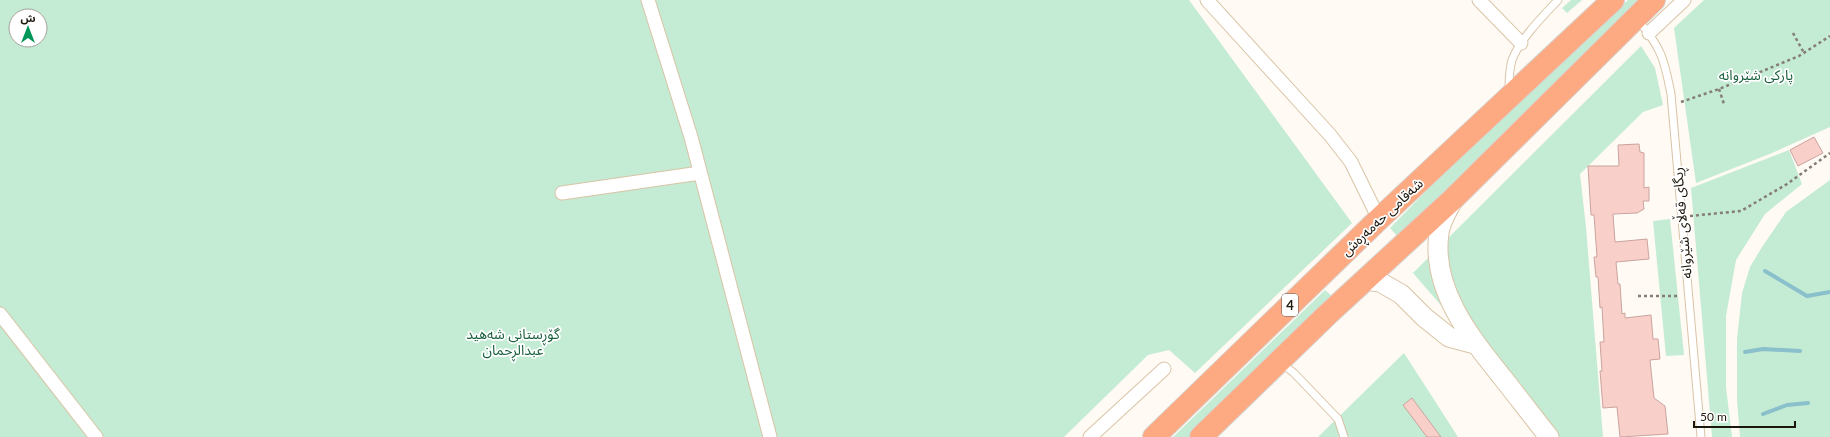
<svg xmlns="http://www.w3.org/2000/svg" width="1830" height="437" font-family="Lato,'Noto Sans Arabic',sans-serif">
<style>
.green{fill:#c4ebd3;fill-rule:evenodd}
.lines{fill:none;stroke-linecap:round;stroke-linejoin:round}
.stream{stroke:#89c0cb;stroke-width:4}
.building{fill:#f8cfc9;stroke:#caa49f}
.lane-casing{stroke:#d9c4a7;stroke-width:9}
.street-casing{stroke:#d9c4a7;stroke-width:15}
.secondary-casing{stroke:#d9c4a7;stroke-width:21}
.highway-casing{stroke:#d6d5d3;stroke-width:24}
.path{stroke:#847e75;stroke-width:2.5;stroke-dasharray:3 3;stroke-linecap:butt}
.lane{stroke:#fff;stroke-width:7}
.street{stroke:#fff;stroke-width:13}
.secondary{stroke:#fff;stroke-width:19}
.highway{stroke:#fda981;stroke-width:22}
.labels{text-anchor:middle;stroke-width:3.5;stroke-linejoin:round;paint-order:stroke}
.shield{fill:#fff;stroke:#615c54;stroke-width:1}
.shield-label{font-size:13px;font-weight:bold;fill:#1d160b}
.park-label{font-size:14px;fill:#185f3d;stroke:#fff}
.street-label{font-size:14px;fill:#1d160b;stroke:#fff}
</style>
<rect width="100%" height="100%" fill="#fffaf4"/>
<g class="green">
<path d="M 0,0 L 1189,0 L 1352,223 L 1195,373 L 1169,350 L 1148,355 L 1064,437 L 0,437 ZM 16,16 L 40,16 L 40,40 L 16,40 Z"/>
<polygon points="1571,0 1582,0 1567,13 1562,8"/>
<polygon points="1628,0 1645,0 1398,237 1390,228 1479,137"/>
<polygon points="1704,0 1830,0 1830,127 1772,153 1696,183 1674,28"/>
<polygon points="1641,46 1655,68 1663,105 1643,112 1580,174 1586,227 1603,437 1555,437 1413,273"/>
<polygon points="1789,150 1802,184 1765,214 1736,260 1726,316 1726,387 1732,437 1712,437 1691,188"/>
<polygon points="1830,180 1830,437 1740,437 1737,400 1737,339 1742,293 1750,267 1762,247 1786,212"/>
<polygon points="1670,219 1684,355 1666,356 1653,221"/>
<polygon points="1325,290 1334,298 1193,437 1173,437"/>
<polygon points="1404,353 1458,437 1318,437"/>
</g>
<g class="lines">
<g class="stream">
<polyline points="1765,271 1807,296 1830,292"/>
<polyline points="1745,352 1763,349 1800,351"/>
<polyline points="1763,414 1787,405 1808,403"/>
</g>
</g>
<g class="building">
<polygon points="1814,137 1823,153 1798,166 1790,150"/>
<polygon points="1639,144 1640,152 1644,153 1644,188 1649,187 1649,201 1643,201 1644,209 1637,213 1613,214 1615,242 1647,239 1649,259 1616,262 1618,284 1620,284 1622,314 1625,313 1625,318 1651,315 1653,339 1658,339 1660,359 1650,360 1654,398 1665,406 1668,434 1620,437 1617,407 1603,408 1600,371 1602,371 1600,342 1604,342 1602,307 1600,308 1598,277 1596,277 1594,257 1597,257 1594,215 1591,215 1588,166 1619,166 1618,145"/>
<polygon points="1412,398 1441,437 1427,437 1403,405"/>
</g>
<g class="lines">
<g class="lane-casing">
<g id="lane">
<path d="M 1637,19 C 1661,47 1664,58 1671,94 L 1701,437"/>
<path d="M 1509,91 C 1509,81 1509,70 1512,60 C 1520,39 1543,16 1558,0"/>
<polyline points="1281,363 1294,373 1338,419 1344,437"/>
</g>
</g>
<g class="street-casing">
<g id="street">
<polyline points="648,0 691,137 770,437"/>
<polyline points="1207,0 1330,135 1351,162 1379,219"/>
<polyline points="1479,0 1521,43"/>
<polyline points="1649,33 1684,0"/>
<polyline points="562,193 700,173"/>
<polyline points="0,314 96,437"/>
<polyline points="1090,437 1164,369"/>
</g>
</g>
<g class="secondary-casing">
<g id="secondary">
<path d="M 1453,200 C 1448,210 1440,222 1439,233 C 1431,289 1470,337 1502,377 C 1518,397 1533,417 1549,437"/>
<polyline points="1366,280 1380,282 1401,294 1424,317 1449,337 1475,344"/>
</g>
</g>
<g class="highway-casing">
<g id="highway">
<polyline points="1154,437 1379,219 1613,0"/>
<polyline points="1201,437 1328,314 1453,199 1654,0"/>
</g>
</g>
<g class="path">
<polyline points="1793,33 1804,53"/>
<polyline points="1719,89 1724,104"/>
<polyline points="1681,102 1719,89 1799,56 1830,36"/>
<polyline points="1690,216 1741,211 1787,184 1830,153"/>
<polyline points="1638,296 1679,296"/>
</g>
<use href="#lane" class="lane"/>
<use href="#street" class="street"/>
<use href="#secondary" class="secondary"/>
<use href="#highway" class="highway"/>
</g>
<g class="labels">
<rect class="shield" x="1282" y="294" width="16" height="22" rx="3"/>
<g class="shield-label">
<text x="1290" y="310">4</text>
</g>
<g class="park-label">
<text x="1756" y="80">پارکی شێروانە</text>
<text x="513" y="339">گۆڕستانی شەهید<tspan x="513" dy="16">عبدالڕحمان</tspan></text>
</g>
<g class="street-label">
<text transform="translate(1382 217) rotate(-43)" y="5">شەقامی حەمەڕەش</text>
<text transform="translate(1682 223) rotate(-95)" y="5">ڕیگای قەڵای شێروانە</text>
</g>
</g>
<g transform="translate(28 28)"><circle r="19" fill="#ffffff" stroke="#a5a29d"/>
<path d="M0-3L7 15L0 10L-7 15Z" fill="#009658"/>
<text y="-6" font-size="11" font-weight="bold" text-anchor="middle" fill="#1d160b">ش</text>
</g>
<path d="M1694 421v6h101v-6" fill="none" stroke="#1d160b" stroke-width="2"/>
<text x="1700" y="421" font-size="12" fill="#1d160b" stroke="#ffffff" stroke-width="3" paint-order="stroke">50 m</text>
</svg>
